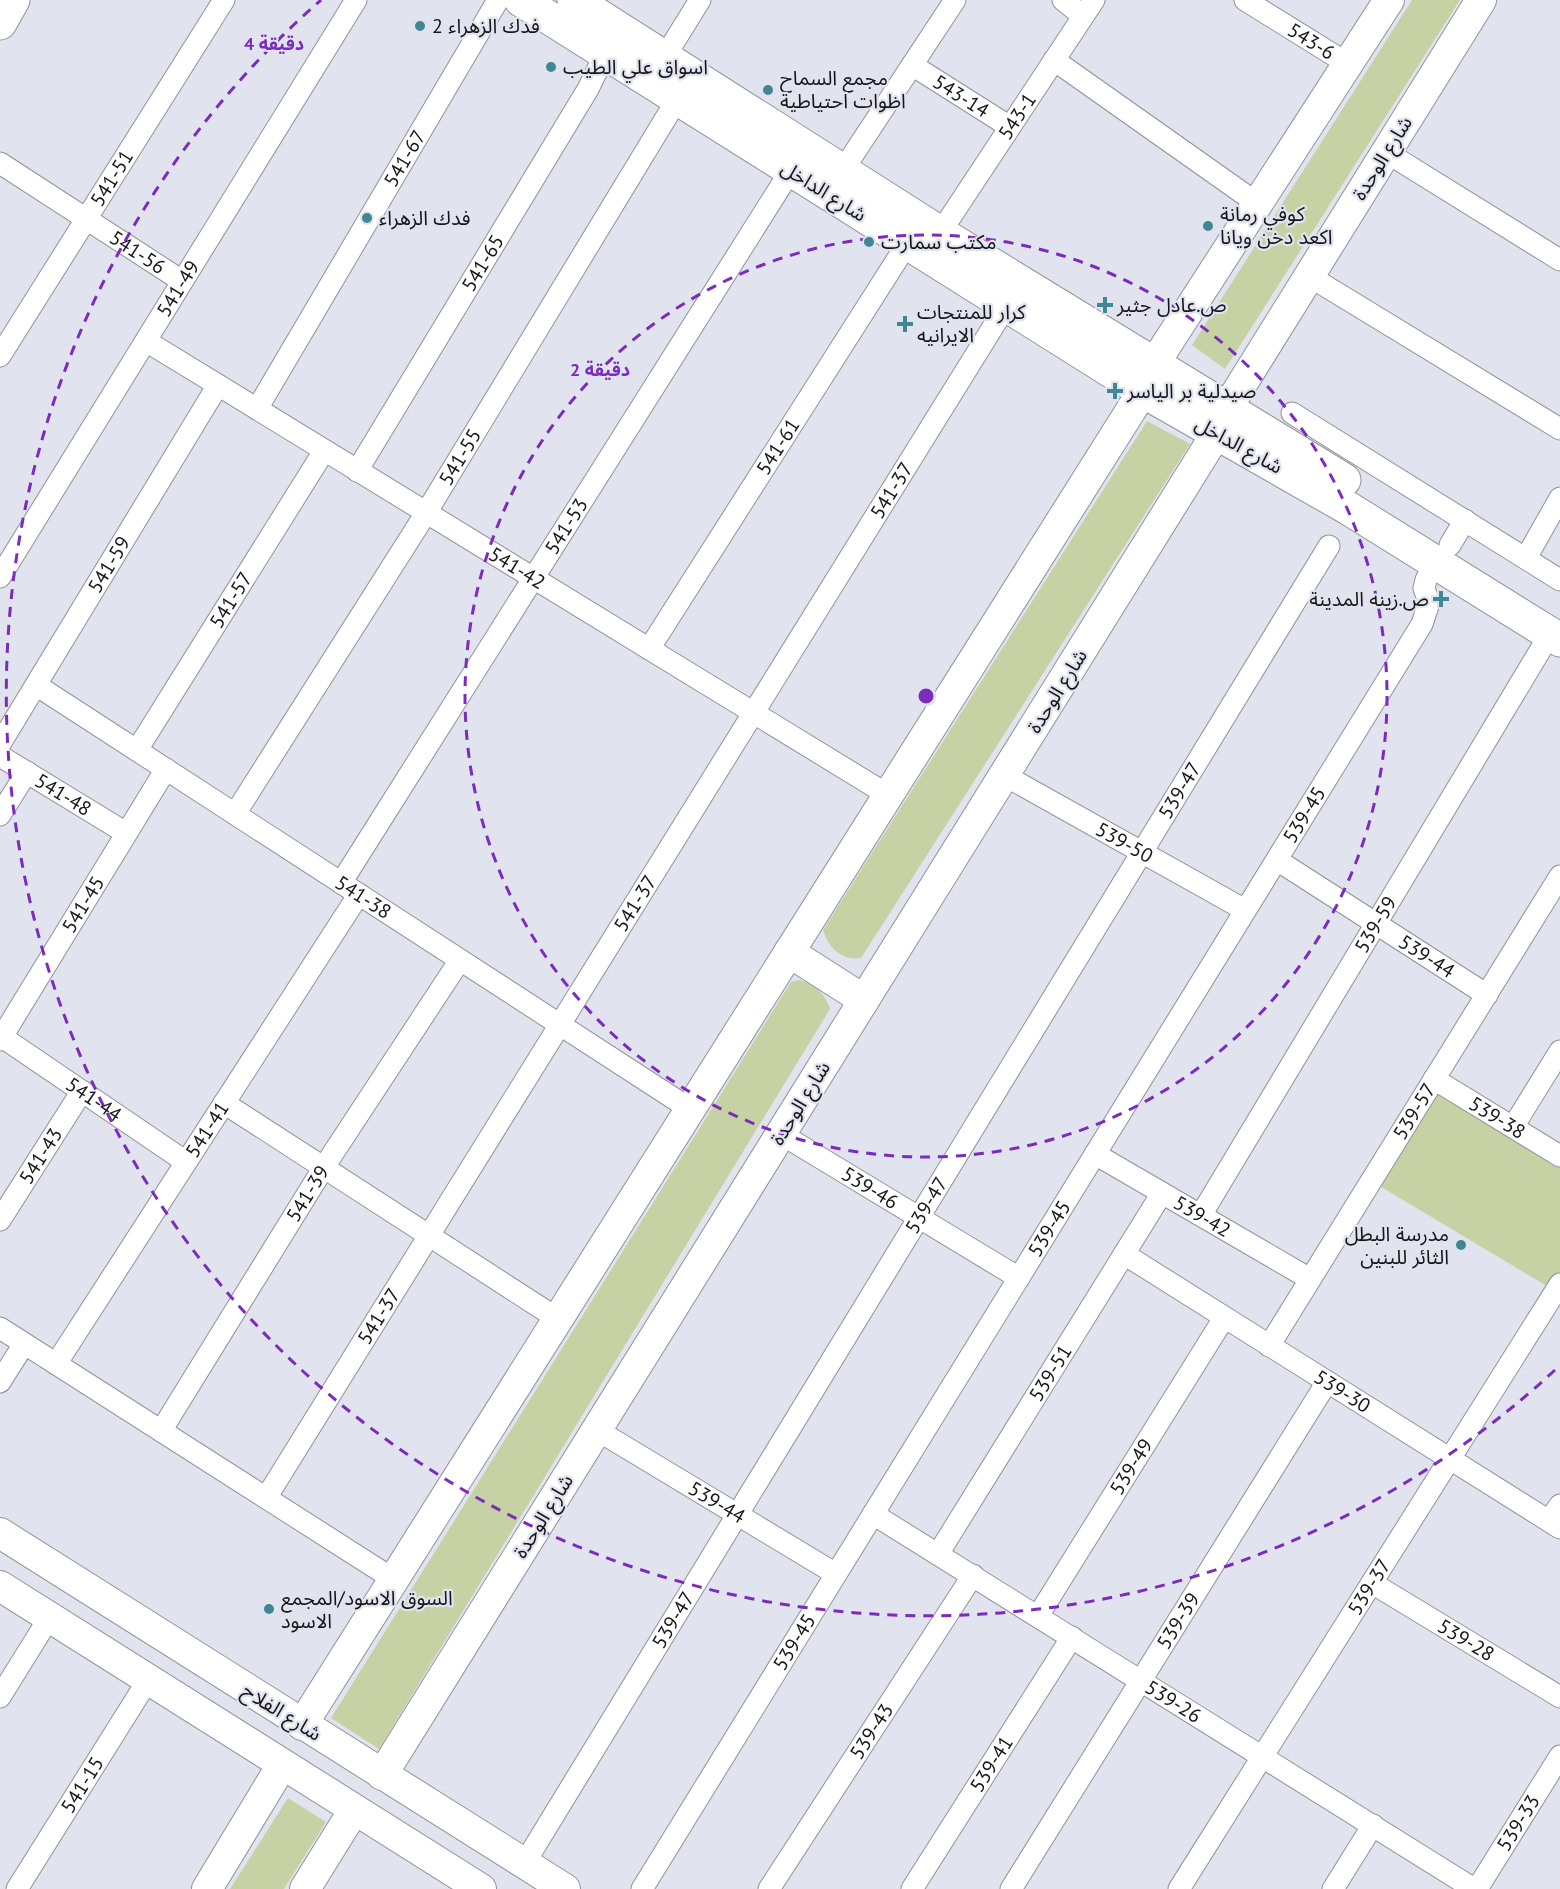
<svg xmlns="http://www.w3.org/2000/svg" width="1560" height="1889" font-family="'PT Sans','Noto Sans Arabic',sans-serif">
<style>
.green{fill:#c6d2a3}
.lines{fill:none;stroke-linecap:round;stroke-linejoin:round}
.street-casing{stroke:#90919b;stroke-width:23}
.secondary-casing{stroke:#90919b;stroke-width:32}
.primary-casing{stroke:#90919b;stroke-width:35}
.street{stroke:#fff;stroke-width:21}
.secondary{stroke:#fff;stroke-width:30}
.primary{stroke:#fff;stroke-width:33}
.ring{fill:none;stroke:#7b2cbf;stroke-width:3;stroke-dasharray:10 8}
.poi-dot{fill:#418693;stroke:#e1e3ee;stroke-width:2}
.labels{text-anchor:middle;stroke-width:4.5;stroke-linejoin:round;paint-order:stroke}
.poi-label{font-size:20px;fill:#16161a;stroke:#e1e3ee;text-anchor:start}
.street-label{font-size:20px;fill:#16161a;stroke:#e1e3ee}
.centre{fill:#7b2cbf;stroke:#e1e3ee;stroke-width:3}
.ring-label{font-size:18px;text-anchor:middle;font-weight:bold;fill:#7b2cbf;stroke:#e1e3ee;stroke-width:4.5;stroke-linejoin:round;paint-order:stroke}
</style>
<rect width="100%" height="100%" fill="#e1e3ee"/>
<g class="green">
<polygon points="1412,0 1460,0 1225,369 1192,345"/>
<path d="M 1147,421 L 1190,444 L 861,958 C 841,961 829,948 823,930 Z"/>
<path d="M 800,980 C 817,986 824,993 830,1009 L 379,1749 L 331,1718 L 791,982 Z"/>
<polygon points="1434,1079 1560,1156 1560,1284 1555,1291 1368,1179"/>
<polygon points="288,1798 326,1822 284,1889 230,1889"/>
</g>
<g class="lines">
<g class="street-casing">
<g id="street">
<polyline points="1063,0 1083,16"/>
<path id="s1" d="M 1245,0 L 1348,64"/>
<polyline points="664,58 700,0"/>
<polyline points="1054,60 1258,204"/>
<path id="s2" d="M 912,65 L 1010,127"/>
<polyline points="1386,152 1560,260"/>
<path id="s3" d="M 0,163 L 182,281"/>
<polyline points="843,170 955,0"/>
<path id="s4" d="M 940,233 L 1094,0"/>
<polyline points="1309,276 1560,429"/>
<path id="s5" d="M 146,341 L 888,795"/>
<path id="s6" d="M 0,356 L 224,0"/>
<path id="s7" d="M 257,409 L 498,0"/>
<polyline points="1292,413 1560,580"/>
<path id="s8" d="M 357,471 L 588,89 L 605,54"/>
<polyline points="1450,545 1465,520"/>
<polyline points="1526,558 1560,498"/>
<path id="s9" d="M 0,577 L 356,0"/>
<path id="s10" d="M 649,649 L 907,244"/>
<path id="s11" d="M 36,685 L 690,1109"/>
<path id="s12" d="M 0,744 L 218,385"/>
<path id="s13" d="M 137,750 L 324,451"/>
<path id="s14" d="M 0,756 L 126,833"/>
<path id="s15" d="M 1004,775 L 1245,910"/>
<path id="s16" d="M 235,814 L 426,513 L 678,98"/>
<polyline points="0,815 27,772"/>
<path id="s17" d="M 1277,860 L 1487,995"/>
<path id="s18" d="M 341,883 L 791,170"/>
<path id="s19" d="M 2,1037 L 186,1162"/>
<path id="s20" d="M 0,1040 L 166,769"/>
<path id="s21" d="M 1434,1079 L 1560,1156"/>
<polyline points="224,1103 558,1319"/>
<polyline points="1513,1127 1560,1051"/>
<path id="s22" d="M 781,1134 L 1019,1278"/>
<path id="s23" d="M 1095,1154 L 1310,1279"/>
<path id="s24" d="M 1201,1215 L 1550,634"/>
<path id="s25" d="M 0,1220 L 82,1091"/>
<path id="s26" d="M 1124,1254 L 1560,1528"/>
<polyline points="0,1328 393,1579"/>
<path id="s27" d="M 1269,1346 L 1560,876"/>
<path id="s28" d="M 56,1364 L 359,894"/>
<polyline points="0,1382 24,1344"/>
<path id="s29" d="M 597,1430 L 836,1574"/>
<path id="s30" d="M 161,1431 L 324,1167 L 460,960"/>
<path id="s31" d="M 266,1498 L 1006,306"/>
<path id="s32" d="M 873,1514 L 1474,1889"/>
<polyline points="1549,1521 1560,1505"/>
<path id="s33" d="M 938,1554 L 1162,1193"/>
<path id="s34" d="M 1372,1583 L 1560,1697"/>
<path id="s35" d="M 1038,1616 L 1224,1318"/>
<polyline points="0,1697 49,1618"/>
<path id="s36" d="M 524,1864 L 1329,546"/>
<path id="s37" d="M 17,1889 L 148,1680"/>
<path id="s38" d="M 642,1889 L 1422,624 L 1429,603 L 1424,588 L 1426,580 L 1435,562"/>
<path id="s39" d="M 769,1889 L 973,1575"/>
<path id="s40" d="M 912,1889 L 1072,1637"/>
<path id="s41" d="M 1011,1889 L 1327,1382"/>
<path id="s42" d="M 1179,1889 L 1560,1284"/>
<polyline points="1333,1889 1373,1825"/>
<path id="s43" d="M 1477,1889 L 1560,1756"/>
</g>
</g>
<g class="secondary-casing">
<g id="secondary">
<polyline points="1154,364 1389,0"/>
<polyline points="1227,408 1481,0"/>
<polyline points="789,952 864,1000"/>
<polyline points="0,1533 565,1889"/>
<polyline points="0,1586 481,1889"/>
<polyline points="302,1725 1143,391"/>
<polyline points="382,1775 1218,431"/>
<polyline points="207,1889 282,1765"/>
<polyline points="305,1889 354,1810"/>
</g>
</g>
<g class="primary-casing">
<g id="primary">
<polyline points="521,0 1143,391 1348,508 1560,640"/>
<polyline points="574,0 940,233 1344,480"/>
<polyline points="0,23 13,0"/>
</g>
</g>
<use href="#street" class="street"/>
<use href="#secondary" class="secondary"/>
<use href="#primary" class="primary"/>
</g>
<g class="ring">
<circle cx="926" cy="696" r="461"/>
<path d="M1555 1370A922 922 0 1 1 321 0"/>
</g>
<g class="poi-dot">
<circle cx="420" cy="26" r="6"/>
<circle cx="551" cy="67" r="6"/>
<circle cx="768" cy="90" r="6"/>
<circle cx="367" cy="218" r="6"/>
<circle cx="1208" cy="226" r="6"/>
<circle cx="869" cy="242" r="6"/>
<path d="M1102 296h6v6h6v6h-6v6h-6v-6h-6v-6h6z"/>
<path d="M902 315h6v6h6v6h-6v6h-6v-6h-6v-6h6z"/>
<path d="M1112 382h6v6h6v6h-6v6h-6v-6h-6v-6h6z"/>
<path d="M1438 590h6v6h6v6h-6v6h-6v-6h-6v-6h6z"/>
<circle cx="1461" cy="1245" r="6"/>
<circle cx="269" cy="1609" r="6"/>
</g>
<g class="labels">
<g class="poi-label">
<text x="432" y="33">فدك الزهراء 2</text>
<text x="563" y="74">اسواق علي الطيب</text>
<text x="780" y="85">مجمع السماح<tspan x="780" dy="23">اظوات احتياطية</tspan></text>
<text x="1220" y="221">كوفي رمانة<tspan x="1220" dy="23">اكعد دخن ويانا</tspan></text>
<text x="379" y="225">فدك الزهراء</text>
<text x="881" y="249">مكتب سمارت</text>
<text x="1117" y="312">ص.عادل جثير</text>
<text x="917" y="319">كرار للمنتجات<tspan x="917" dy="23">الايرانيه</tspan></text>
<text x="1127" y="398">صيدلية بر الياسر</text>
<text x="1429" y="606" text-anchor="end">ص.زينه المدينة</text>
<text x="1449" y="1241" text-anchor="end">مدرسة البطل<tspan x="1449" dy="23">الثائر للبنين</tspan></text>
<text x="281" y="1605">السوق الاسود/المجمع<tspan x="281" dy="23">الاسود</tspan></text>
</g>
<g class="street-label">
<text dy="7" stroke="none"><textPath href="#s1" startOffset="78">543-6</textPath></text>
<text dy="7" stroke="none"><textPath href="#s2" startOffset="58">543-14</textPath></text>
<text dy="7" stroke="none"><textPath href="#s4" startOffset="140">543-1</textPath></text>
<text dy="7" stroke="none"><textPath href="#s7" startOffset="291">541-67</textPath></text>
<text transform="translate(1382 158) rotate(-58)" y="7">شارع الوحدة</text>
<text dy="7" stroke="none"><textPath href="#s6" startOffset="210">541-51</textPath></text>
<text transform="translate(824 191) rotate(32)" y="7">شارع الداخل</text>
<text dy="7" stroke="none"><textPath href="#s3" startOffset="164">541-56</textPath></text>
<text dy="7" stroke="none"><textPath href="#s8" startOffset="243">541-65</textPath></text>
<text dy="7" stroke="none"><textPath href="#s9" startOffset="339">541-49</textPath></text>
<text transform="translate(1239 445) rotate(29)" y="7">شارع الداخل</text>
<text dy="7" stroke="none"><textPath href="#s10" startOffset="240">541-61</textPath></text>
<text dy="7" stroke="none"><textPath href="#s16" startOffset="422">541-55</textPath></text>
<text dy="7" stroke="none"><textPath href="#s31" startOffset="1186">541-37</textPath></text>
<text dy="7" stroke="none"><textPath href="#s18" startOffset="422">541-53</textPath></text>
<text dy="7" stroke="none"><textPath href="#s12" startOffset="210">541-59</textPath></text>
<text dy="7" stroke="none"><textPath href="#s5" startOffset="435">541-42</textPath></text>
<text dy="7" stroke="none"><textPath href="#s13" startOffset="177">541-57</textPath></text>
<text transform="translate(1057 691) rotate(-58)" y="7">شارع الوحدة</text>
<text dy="7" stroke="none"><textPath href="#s36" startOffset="1258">539-47</textPath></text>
<text dy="7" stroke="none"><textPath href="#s14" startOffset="74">541-48</textPath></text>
<text dy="7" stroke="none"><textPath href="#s38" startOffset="1262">539-45</textPath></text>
<text dy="7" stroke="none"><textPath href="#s15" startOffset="138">539-50</textPath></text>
<text dy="7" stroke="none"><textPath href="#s11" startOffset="390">541-38</textPath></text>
<text dy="7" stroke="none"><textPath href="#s31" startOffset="700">541-37</textPath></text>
<text dy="7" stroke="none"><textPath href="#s20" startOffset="159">541-45</textPath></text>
<text dy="7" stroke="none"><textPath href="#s24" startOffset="339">539-59</textPath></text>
<text dy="7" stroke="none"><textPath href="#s17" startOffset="178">539-44</textPath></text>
<text dy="7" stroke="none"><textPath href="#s19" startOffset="111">541-44</textPath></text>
<text transform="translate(800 1103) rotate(-58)" y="7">شارع الوحدة</text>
<text dy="7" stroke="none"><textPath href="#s27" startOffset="276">539-57</textPath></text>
<text dy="7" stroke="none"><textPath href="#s21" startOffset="74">539-38</textPath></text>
<text dy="7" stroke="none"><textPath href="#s28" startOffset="279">541-41</textPath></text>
<text dy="7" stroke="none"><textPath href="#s25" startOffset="76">541-43</textPath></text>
<text dy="7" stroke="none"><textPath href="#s22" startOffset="104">539-46</textPath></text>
<text dy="7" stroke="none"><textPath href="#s30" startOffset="279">541-39</textPath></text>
<text dy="7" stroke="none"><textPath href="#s36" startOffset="772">539-47</textPath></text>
<text dy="7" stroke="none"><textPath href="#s23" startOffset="124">539-42</textPath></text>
<text dy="7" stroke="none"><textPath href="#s38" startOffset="776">539-45</textPath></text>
<text dy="7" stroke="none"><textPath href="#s31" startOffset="214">541-37</textPath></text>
<text dy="7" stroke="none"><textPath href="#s33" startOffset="213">539-51</textPath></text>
<text dy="7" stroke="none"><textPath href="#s26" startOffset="258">539-30</textPath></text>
<text dy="7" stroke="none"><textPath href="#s35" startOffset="176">539-49</textPath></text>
<text dy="7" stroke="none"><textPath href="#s29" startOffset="140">539-44</textPath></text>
<text transform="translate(543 1516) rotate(-58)" y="7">شارع الوحدة</text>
<text dy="7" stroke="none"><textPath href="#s42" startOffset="357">539-37</textPath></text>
<text dy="7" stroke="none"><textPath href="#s36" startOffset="286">539-47</textPath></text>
<text dy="7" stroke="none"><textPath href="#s41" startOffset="316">539-39</textPath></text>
<text dy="7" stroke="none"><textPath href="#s34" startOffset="110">539-28</textPath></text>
<text dy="7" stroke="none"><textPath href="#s38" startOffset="290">539-45</textPath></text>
<text dy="7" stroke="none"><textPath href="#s32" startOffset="354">539-26</textPath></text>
<text transform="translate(282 1712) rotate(32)" y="7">شارع الفلاح</text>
<text dy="7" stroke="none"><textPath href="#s39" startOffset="188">539-43</textPath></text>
<text dy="7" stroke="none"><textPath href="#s40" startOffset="148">539-41</textPath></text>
<text dy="7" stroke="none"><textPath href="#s37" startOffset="123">541-15</textPath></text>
<text dy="7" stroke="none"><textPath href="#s43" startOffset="78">539-33</textPath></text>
</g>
</g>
<circle cx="926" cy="696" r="9" class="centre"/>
<g class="ring-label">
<text x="274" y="50">4 دقيقة</text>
<text x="600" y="376">2 دقيقة</text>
</g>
</svg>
